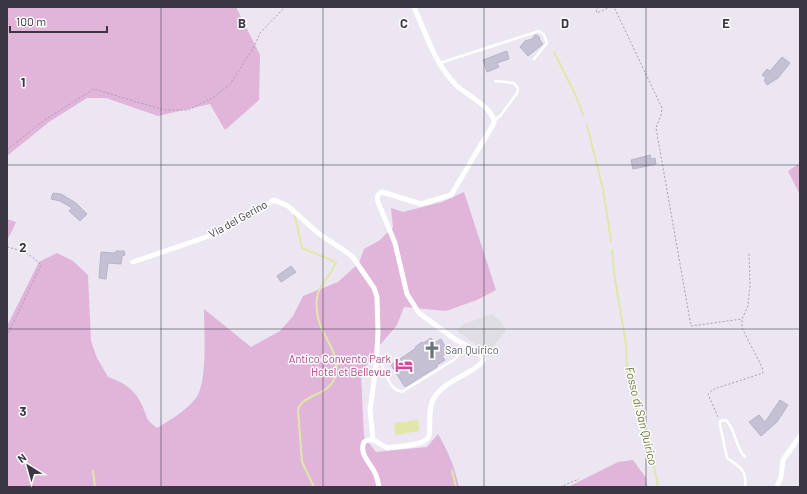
<svg xmlns="http://www.w3.org/2000/svg" width="807" height="494" font-family="Barlow,sans-serif">
<style>
.green{fill:#e1b4da}
.parking{fill:#dfdee2}
.water{fill:#e0e7a9}
.lines{fill:none;stroke-linecap:round;stroke-linejoin:round}
.stream{stroke:#e0e7a9;stroke-width:2}
.building{fill:#c6c0d4;stroke:#bab1cb}
.path{stroke:#a89dbb;stroke-width:1;stroke-dasharray:2 2;stroke-linecap:butt}
.lane{stroke:#fff;stroke-width:2.5}
.street{stroke:#fff;stroke-width:5}
.grid{fill:none;stroke:#3a3643;stroke-width:1;stroke-opacity:0.55}
.labels{text-anchor:middle;stroke-width:3;stroke-linejoin:round;paint-order:stroke}
.street-label{font-size:11px;fill:#3a3643;stroke:#fff}
.worship-label{font-size:11px;fill:#5b616d;stroke:#fff;text-anchor:start}
.hotel-label{font-size:11px;fill:#b23c85;stroke:#fff;text-anchor:end}
.water-label{font-size:12px;font-style:italic;fill:#6d7630;stroke:#fff}
.grid-label{font-size:13px;text-anchor:middle;font-weight:bold;fill:#3a3643;stroke:#fff;stroke-width:3;stroke-linejoin:round;paint-order:stroke}
</style>
<rect width="100%" height="100%" fill="#ebe6f1"/>
<g class="green">
<polygon points="7,7 236,7 260,55 259,100 225,130 210,104 158,116 106,98 87,98 49,122 7,156"/>
<polygon points="800,163 800,195 788,171"/>
<path d="M 464,192 L 496,290 L 477,300 L 446,311 L 404,307 L 397,325 L 379,346 L 361,374 L 364,437 L 376,452 L 427,447 L 438,434 C 448,451 455,468 459,487 L 7,487 L 7,326 L 39,262 L 57,253 L 73,261 L 88,275 L 91,341 L 97,358 L 108,377 C 124,383 134,388 142,405 C 148,418 144,418 157,428 C 171,419 185,412 196,398 C 208,382 204,330 204,309 L 251,347 L 280,331 L 293,316 L 303,296 L 338,282 L 359,263 L 364,249 L 380,240 L 393,227 L 391,208 L 403,212 L 442,202 Z"/>
<polygon points="7,219 16,222 12,231 7,240"/>
<polygon points="633,460 646,478 647,487 568,487 618,462"/>
</g>
<polygon class="parking" points="492,314 494,315 501,322 506,331 488,353 457,331 458,329 464,324"/>
<polygon class="water" points="418,420 419,431 395,435 394,423"/>
<g class="lines">
<g class="stream">
<polyline points="554,52 576,96 583,115"/>
<polyline points="587,125 603,189 611,241"/>
<path d="M 294,212 L 302,248 L 336,262 C 333,271 327,277 322,285 C 317,292 316,303 317,311 C 318,335 343,352 335,377 C 329,396 302,394 298,410 L 302,462 L 314,487"/>
<polyline points="612,250 615,280 626,344 627,371 639,416 652,455 658,487"/>
<polyline points="452,470 456,487"/>
<polyline points="93,471 95,487"/>
</g>
</g>
<g class="building">
<polygon points="535,35 537,35 540,38 539,39 543,44 528,56 520,47 525,41 532,39"/>
<polygon points="507,51 509,59 497,63 499,67 487,72 483,60"/>
<polygon points="782,57 790,63 778,78 767,85 764,80 766,78 762,75 767,69 770,71"/>
<polygon points="650,155 651,159 655,158 656,164 633,169 631,160"/>
<polygon points="53,193 61,194 76,203 87,214 80,221 69,211 72,208 60,201 51,199"/>
<polygon points="116,251 124,251 125,255 122,256 121,264 108,263 106,279 99,278 101,252 115,253"/>
<polygon points="291,266 296,272 281,282 277,276"/>
<polygon points="431,338 434,343 441,339 448,352 442,356 445,360 437,365 437,367 405,387 391,365 416,348 415,347 422,342 423,343"/>
<polygon points="780,400 788,405 777,422 761,436 749,422 759,415 765,422"/>
</g>
<g class="lines">
<g class="path">
<polyline points="598,7 596,10 597,13 610,7"/>
<polyline points="611,7 615,9 662,108 661,115 656,128 691,326 742,319"/>
<polyline points="7,150 43,121 94,89 164,110 188,110 214,97 230,84 254,47 260,33 285,7"/>
<path d="M 7,247 C 21,250 31,254 41,265 L 7,336"/>
<polyline points="718,417 708,394 714,389 763,373 762,367 742,328 742,319 748,306 750,285 749,252"/>
<polyline points="560,487 579,479"/>
</g>
<g class="lane">
<polyline points="440,63 539,31 544,35 547,43 534,59"/>
<polyline points="494,121 501,115 517,93 518,89 514,83 495,81"/>
<path d="M 377,361 L 379,361 C 389,373 386,388 402,392 L 455,359 L 460,353 L 464,345"/>
<path d="M 745,457 C 735,447 736,430 726,420 L 720,421 L 720,425 L 727,458 C 740,467 747,470 745,487"/>
</g>
<g class="street">
<polyline points="133,262 218,233 274,200 288,206 318,233 352,256 374,288 377,297 378,333 376,366 370,410 373,439"/>
<path d="M 379,487 C 378,482 377,476 374,471 C 369,462 359,453 364,442 C 373,435 380,446 388,448 C 398,446 420,446 427,439 C 433,434 426,410 434,398 C 445,379 477,373 484,359 L 479,352 L 456,340 L 419,313 L 407,294 L 395,243 L 378,202 C 377,197 377,194 382,192 L 421,204 L 451,195 L 494,123 C 494,108 468,96 456,85 C 435,64 426,34 414,7"/>
<polyline points="777,487 781,477 783,460 800,436"/>
</g>
</g>
<path class="grid" d="M 161,7 L 161,487M 323,7 L 323,487M 484,7 L 484,487M 646,7 L 646,487M 7,165 L 800,165M 7,329 L 800,329"/>
<defs>
<g id="church-bare" transform="scale(1.38)"><path d="M-1.2-6h2.4v3.5h3.3v2.4h-3.3V6h-2.4V-.1h-3.3v-2.4h3.3Z" fill="#6b7280" stroke="#fff" stroke-width="2.5" paint-order="stroke"/></g>
<g id="hotel-bare" transform="scale(1.38)"><path d="M-6-4.5h1.5V1H6V5H4.5V3h-9V5H-6ZM-4 0a1.8 1.8 0 1 1 3.6 0ZM.5 0V-2.5h3Q6-2.5 6 0Z" fill="#d1479c" stroke="#fff" stroke-width="2.5" paint-order="stroke"/></g>
</defs>
<g fill-rule="evenodd">
<use href="#church-bare" x="432" y="350"/>
<use href="#hotel-bare" x="404" y="365"/>
</g>
<g class="labels">
<g class="street-label">
<text transform="translate(238 219) rotate(-29)" y="4">Via del Gerino</text>
</g>
<g class="worship-label">
<text x="445" y="354">San Quirico</text>
</g>
<g class="hotel-label">
<text x="391" y="363">Antico Convento Park<tspan x="391" dy="13">Hotel et Bellevue</tspan></text>
</g>
<g class="water-label">
<text transform="translate(641 416) rotate(76)" y="4">Fosso di San Quirico</text>
</g>
</g>
<g class="grid-label">
<text x="242" y="28">B</text>
<text x="404" y="28">C</text>
<text x="565" y="28">D</text>
<text x="726" y="28">E</text>
<text x="23" y="87">1</text>
<text x="23" y="252">2</text>
<text x="23" y="416">3</text>
</g>
<rect width="807" height="494" fill="none" stroke="#3a3643" stroke-width="16"/>
<g transform="translate(28 466) rotate(323)" stroke="#ffffff" stroke-width="3" paint-order="stroke">
<path d="M0-3L7 15L0 10L-7 15Z" fill="#3a3643"/>
<text y="-6" font-size="11" font-weight="bold" text-anchor="middle" fill="#3a3643">N</text>
</g>
<path d="M10 26v6h97v-6" fill="none" stroke="#3a3643" stroke-width="2"/>
<text x="16" y="26" font-size="12" fill="#3a3643" stroke="#ffffff" stroke-width="3" paint-order="stroke">100 m</text>
</svg>
